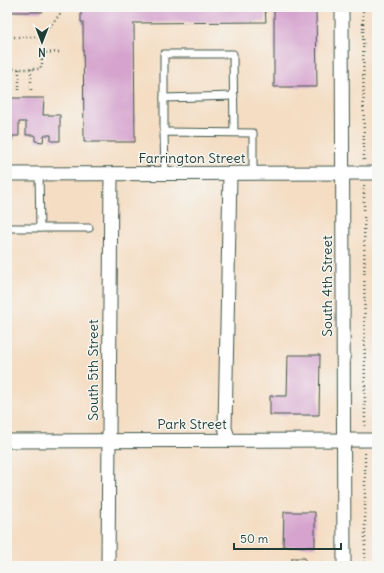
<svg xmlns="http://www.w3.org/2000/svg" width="384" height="573" font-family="Delius,sans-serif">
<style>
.building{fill:#d5a3ce}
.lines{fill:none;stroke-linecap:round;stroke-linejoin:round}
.lane-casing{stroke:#3f5549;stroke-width:9}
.street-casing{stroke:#3f5549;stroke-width:15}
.path{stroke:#3f5549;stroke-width:2.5;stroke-dasharray:1 3;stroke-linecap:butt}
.lane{stroke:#fff;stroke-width:7}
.street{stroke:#fff;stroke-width:13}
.labels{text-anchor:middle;stroke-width:3;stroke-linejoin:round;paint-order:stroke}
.street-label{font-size:14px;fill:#1f3d34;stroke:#f6f6f2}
</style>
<rect width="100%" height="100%" fill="#f6f6f2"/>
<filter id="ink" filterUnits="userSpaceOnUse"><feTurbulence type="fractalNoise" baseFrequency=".025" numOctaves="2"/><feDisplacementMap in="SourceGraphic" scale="8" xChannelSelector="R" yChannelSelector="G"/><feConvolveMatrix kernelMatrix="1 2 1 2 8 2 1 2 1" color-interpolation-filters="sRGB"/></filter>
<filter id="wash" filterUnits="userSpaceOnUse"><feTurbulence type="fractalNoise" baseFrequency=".012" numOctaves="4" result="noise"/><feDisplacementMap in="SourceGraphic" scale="16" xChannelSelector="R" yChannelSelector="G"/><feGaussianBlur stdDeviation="0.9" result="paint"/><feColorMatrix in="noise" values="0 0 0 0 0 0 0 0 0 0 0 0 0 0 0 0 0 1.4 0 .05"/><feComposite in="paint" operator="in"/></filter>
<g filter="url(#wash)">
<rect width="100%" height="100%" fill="#f4ddc3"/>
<g id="blocks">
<g class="building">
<rect x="7" y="7" width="35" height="5"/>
<polygon points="81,7 265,7 266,22 134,23 135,142 84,142 83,24 83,22 81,22"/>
<polygon points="274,7 316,7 317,87 274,87"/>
<polygon points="7,98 44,98 43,115 60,115 60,141 51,141 51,135 44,135 43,142 35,141 35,135 26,135 26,122 19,122 19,136 13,136 12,141 7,141"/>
<polygon points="288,355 320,355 319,415 270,415 270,396 287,396"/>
<polygon points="284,512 315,512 315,547 283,546"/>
<polygon points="292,558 305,558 305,563 322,563 322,566 275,566 275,564 292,564"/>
</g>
</g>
</g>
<g filter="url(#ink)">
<use href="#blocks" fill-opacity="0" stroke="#3f5549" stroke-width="1"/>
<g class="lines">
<g class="lane-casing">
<g id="lane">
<polyline points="164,98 234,96"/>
<polyline points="164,132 164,54 233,54 234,132"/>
<polyline points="165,174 164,132 253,133 253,173"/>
<polyline points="7,228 40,228 39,174"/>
<polyline points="40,228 89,228"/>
</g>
</g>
<g class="street-casing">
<g id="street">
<polyline points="342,7 344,566"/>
<polyline points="7,174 377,173"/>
<polyline points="229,440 225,428 230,174"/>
<polyline points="7,441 377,440"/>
<polyline points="108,566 111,174"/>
</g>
</g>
<g class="path">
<polyline points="363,7 364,160"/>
<polyline points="7,35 9,37 41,37"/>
<polyline points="42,53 60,52"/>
<polyline points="19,69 19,90"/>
<polyline points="31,69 31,90"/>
<polyline points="7,73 11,69 40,69 42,64 41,37 66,7"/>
<polyline points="364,185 365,426"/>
<polyline points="365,453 365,566"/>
</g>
<use href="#lane" class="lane"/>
<use href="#street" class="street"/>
</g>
</g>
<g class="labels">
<g class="street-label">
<text x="192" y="163">Farrington Street</text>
<text transform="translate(327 286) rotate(-90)" y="5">South 4th Street</text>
<text transform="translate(93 370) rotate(-90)" y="5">South 5th Street</text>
<text x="192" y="429">Park Street</text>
</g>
</g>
<rect width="384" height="573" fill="none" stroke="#f6f6f2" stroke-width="24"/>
<g transform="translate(42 42) rotate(180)" stroke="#f6f6f2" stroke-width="3" paint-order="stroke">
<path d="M0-3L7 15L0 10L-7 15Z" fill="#1f3d34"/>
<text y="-6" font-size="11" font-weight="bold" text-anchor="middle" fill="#1f3d34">N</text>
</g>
<path d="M234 543v6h107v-6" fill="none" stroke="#1f3d34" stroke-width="2"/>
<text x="240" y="543" font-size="12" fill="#1f3d34" stroke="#f6f6f2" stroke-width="3" paint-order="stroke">50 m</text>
</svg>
